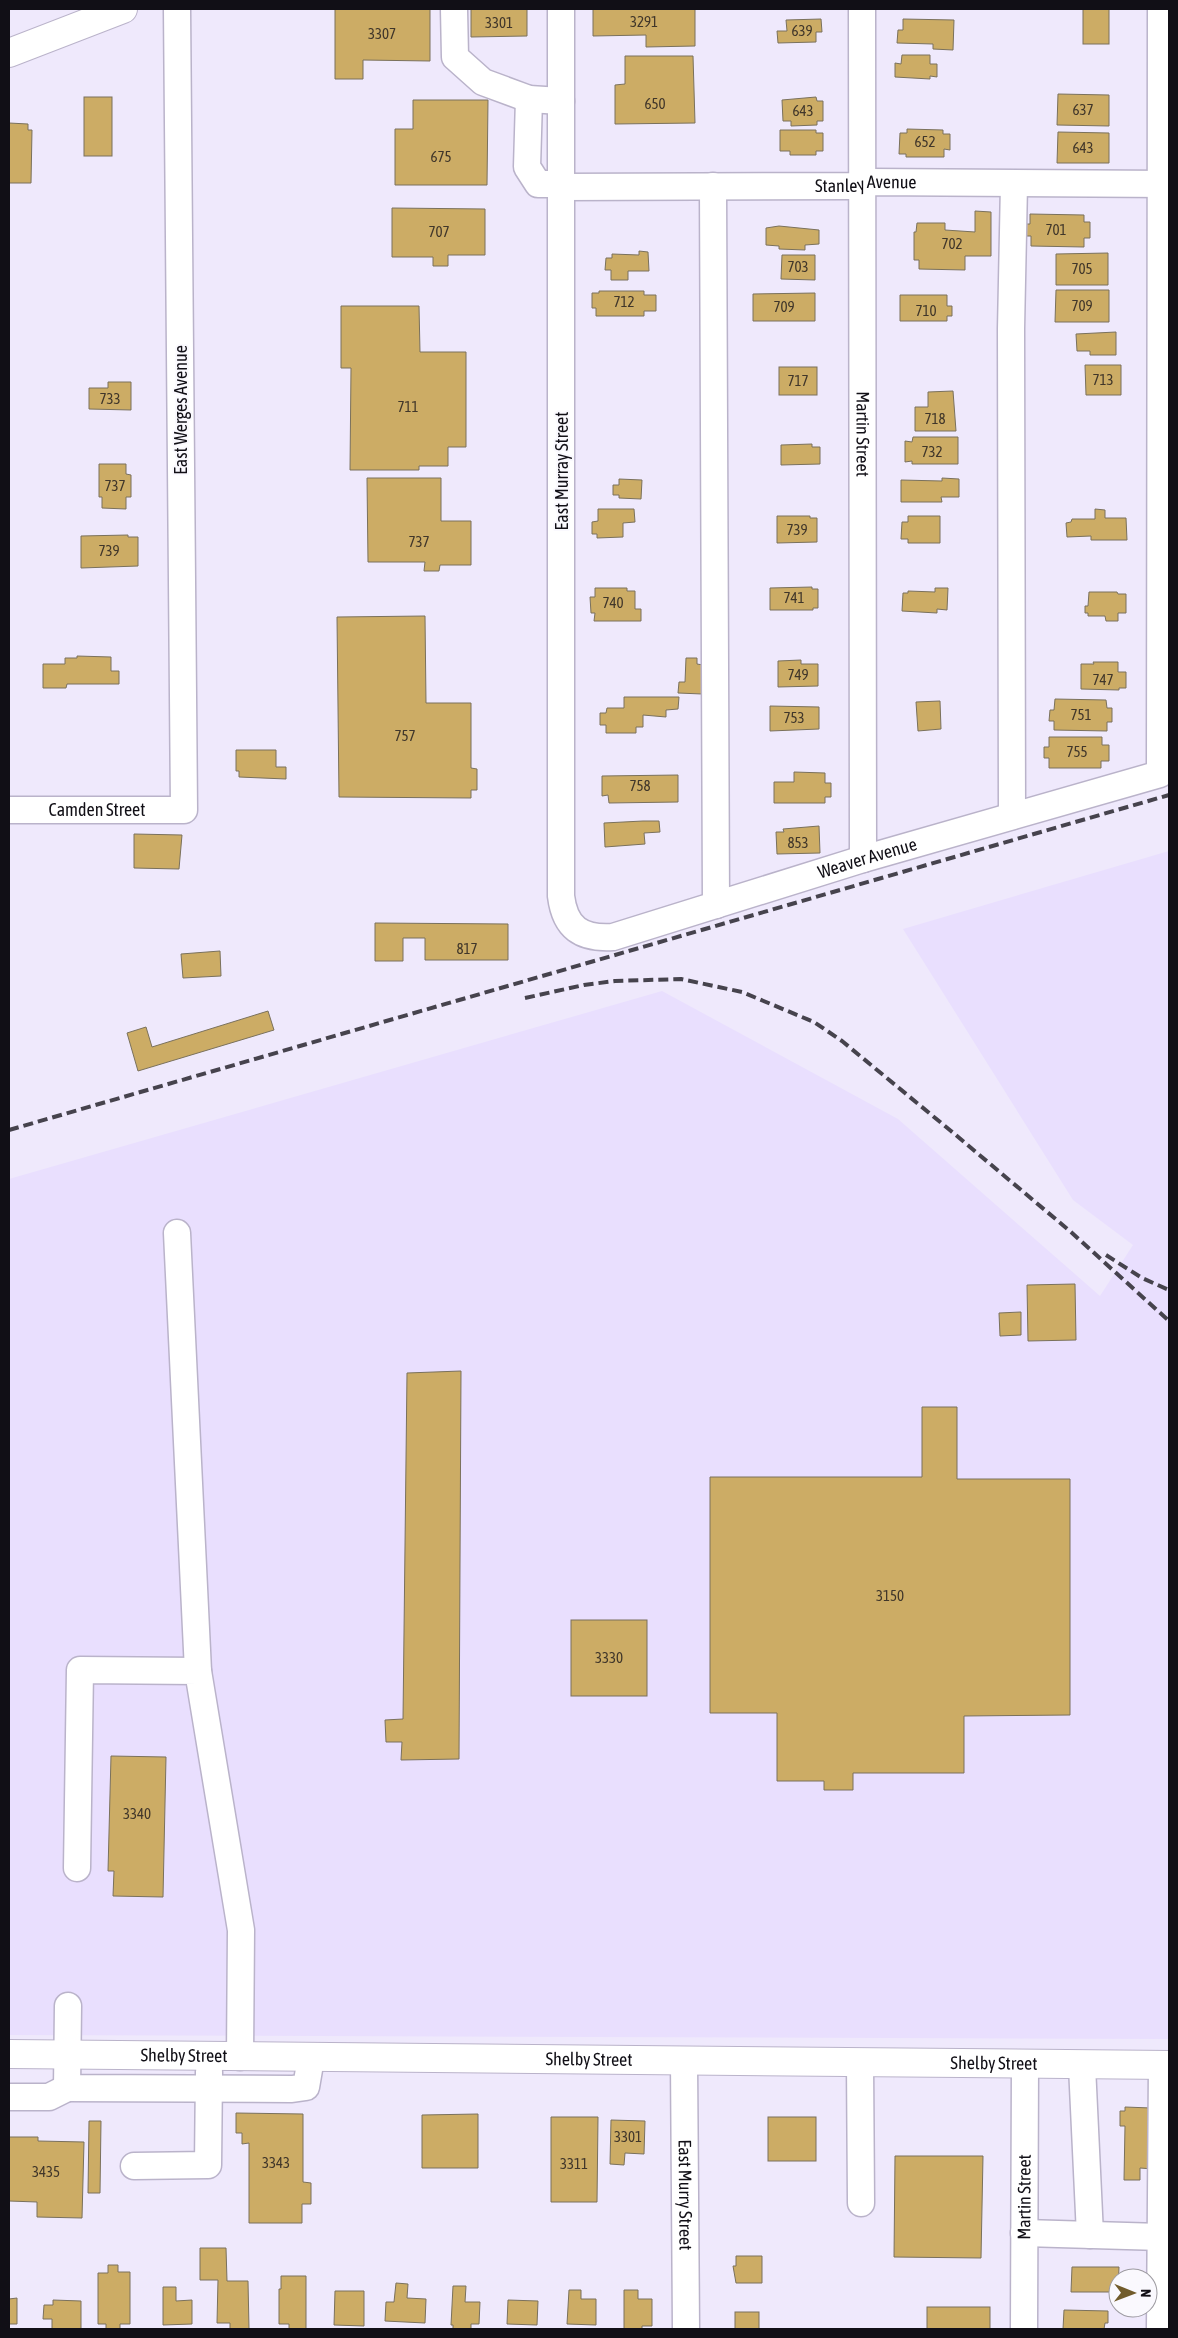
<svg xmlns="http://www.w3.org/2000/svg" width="1178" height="2338" font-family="'Asap Condensed',sans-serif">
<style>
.built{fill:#e9dffe}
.building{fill:#ccac65;stroke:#7a715c}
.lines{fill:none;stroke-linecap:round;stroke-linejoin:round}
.minor-casing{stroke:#bab3ca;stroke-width:29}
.major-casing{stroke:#bab3ca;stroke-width:30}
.minor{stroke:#fff;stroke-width:26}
.major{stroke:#fff;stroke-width:28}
.rail{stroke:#46434d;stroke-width:4;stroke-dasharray:10 5;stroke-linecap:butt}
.labels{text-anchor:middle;stroke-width:4;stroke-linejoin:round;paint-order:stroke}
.number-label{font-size:15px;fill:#40362a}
.street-label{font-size:18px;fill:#110f16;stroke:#faf9fe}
</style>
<rect width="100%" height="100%" fill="#efe9fc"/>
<polygon class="built" points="1169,851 1169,2039 9,2035 9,1179 662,991 898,1119 1100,1296 1133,1245 1073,1200 903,929"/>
<g class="building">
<polygon points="335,9 430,9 430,61 363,60 363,79 335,79"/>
<polygon points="471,9 527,9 527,36 471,37"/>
<polygon points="593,9 695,9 695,46 646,47 646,35 593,36"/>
<rect x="1083" y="9" width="26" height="35"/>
<polygon points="821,19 822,32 816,32 816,42 778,43 777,31 787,31 786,20"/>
<polygon points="903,19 954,20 953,50 933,49 933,44 897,43 898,30 903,30"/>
<polygon points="902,55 930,55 930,64 937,64 937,77 930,76 930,79 895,77 895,63 901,64"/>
<polygon points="625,56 693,56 695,123 615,124 615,85 625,84"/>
<polygon points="1058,94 1109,95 1109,126 1057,125"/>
<rect x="84" y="97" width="28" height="59"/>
<polygon points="816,97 817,101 823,101 823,121 817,121 817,125 791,126 791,121 783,121 782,100"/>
<polygon points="413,100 488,100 487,185 395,185 395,129 413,129"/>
<polygon points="9,123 28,124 28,130 32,130 31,183 9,183"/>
<polygon points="907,129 943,130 943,134 950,134 950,150 944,149 944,157 906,157 906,154 899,154 900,133 907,133"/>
<polygon points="780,130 816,130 816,133 823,133 823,151 816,151 816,155 790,155 790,151 780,151"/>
<polygon points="1058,132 1109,133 1109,163 1057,163"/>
<polygon points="392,208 485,209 485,255 448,255 448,266 433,266 433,257 392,257"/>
<polygon points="975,211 991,212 991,256 965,256 965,270 919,269 919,260 914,260 914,232 916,232 917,223 945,223 945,230 975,232"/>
<polygon points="1030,214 1084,215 1084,222 1090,222 1090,238 1084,238 1084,247 1031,246 1031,236 1023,236 1023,224 1030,224"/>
<polygon points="779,226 819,230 819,244 805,245 805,250 779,249 779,246 766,245 766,228"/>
<polygon points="639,251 648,252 649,271 628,271 628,280 611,280 611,270 605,270 606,258 612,258 612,254 639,255"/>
<polygon points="1108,253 1108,285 1056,285 1056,254"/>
<polygon points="782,255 815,255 815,280 781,279"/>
<polygon points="1056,290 1109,290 1109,322 1055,322"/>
<polygon points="599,291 644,291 644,295 656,295 656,311 644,311 644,316 596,316 596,308 592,308 592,293 599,293"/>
<polygon points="815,293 815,321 753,321 753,294"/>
<polygon points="900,295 947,295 947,306 952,306 952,316 947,316 947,321 900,321"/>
<polygon points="341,306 419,306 420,352 466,352 466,447 448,447 448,466 419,466 419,470 350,470 351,368 341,368"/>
<polygon points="1116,332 1116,355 1090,355 1090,351 1077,351 1076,334"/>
<polygon points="1085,365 1121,365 1121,395 1086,395"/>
<rect x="779" y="367" width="38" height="28"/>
<polygon points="108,382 131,382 131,410 89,409 89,388 108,388"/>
<polygon points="953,391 956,431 915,431 915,407 928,407 928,392"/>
<polygon points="913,437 958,437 958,464 912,464 912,461 905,462 905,441 912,442"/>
<polygon points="812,444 812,447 820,447 820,464 781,465 781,445"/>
<polygon points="99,464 126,464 126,474 131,475 131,497 126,497 126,509 102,508 102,497 99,497"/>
<polygon points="367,478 441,478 441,521 471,521 471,565 440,565 439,571 424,571 425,562 368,562"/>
<polygon points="942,478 959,479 959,497 941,497 942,502 901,502 901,480 942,481"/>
<polygon points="619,479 642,480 641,499 619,498 619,495 613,495 613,485 619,485"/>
<polygon points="598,509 634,509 635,522 623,523 623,537 597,538 597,534 592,534 592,522 598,521"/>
<polygon points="1095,509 1105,510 1105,518 1126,518 1127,540 1091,540 1091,536 1067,537 1066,523 1071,522 1072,519 1095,519"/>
<polygon points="777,516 810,516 810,518 817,518 817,542 777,543"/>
<polygon points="908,516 940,516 940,543 908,543 908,539 901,539 902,522 908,522"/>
<polygon points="128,535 128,537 138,537 138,566 81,568 81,536"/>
<polygon points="812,587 812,589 818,589 818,608 813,608 813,610 770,610 770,588"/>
<polygon points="595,588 627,588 627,591 635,591 635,609 641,609 641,621 594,621 595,613 591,613 590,597 595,597"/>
<polygon points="935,588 948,588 947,610 937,609 937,613 902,611 903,593 908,593 908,591 935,592"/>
<polygon points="1089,592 1117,592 1118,594 1126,594 1126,613 1118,613 1118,621 1106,621 1105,616 1088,616 1088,613 1085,613 1085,606 1088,606"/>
<polygon points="425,616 426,703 471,703 471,768 477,769 477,790 471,790 471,798 339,797 337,617"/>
<polygon points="77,656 111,657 111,671 119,671 119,684 67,684 66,688 43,688 43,664 65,664 65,658 77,658"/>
<polygon points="686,658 697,658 697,664 703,665 702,694 678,693 679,682 685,682"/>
<polygon points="801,660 801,664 818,664 818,686 778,687 778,661"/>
<polygon points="1093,662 1118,662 1118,672 1126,672 1126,688 1119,688 1119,690 1081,689 1081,664 1094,664"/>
<polygon points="624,697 679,697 678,709 666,710 666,717 643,715 643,727 636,727 636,733 606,733 606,725 600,725 600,713 606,713 607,708 624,708"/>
<polygon points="1055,699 1106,700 1107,708 1112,708 1112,722 1107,722 1107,731 1054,730 1054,721 1049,721 1050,710 1054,710"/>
<polygon points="940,701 941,729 918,731 916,702"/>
<polygon points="770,706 819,707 819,729 770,731"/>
<polygon points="1049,737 1102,737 1102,745 1109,745 1109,761 1101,761 1101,768 1049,768 1049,758 1044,758 1044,747 1049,747"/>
<polygon points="236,750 276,750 276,767 286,767 286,779 239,777 239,771 236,771"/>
<polygon points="794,772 825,773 825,783 831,783 831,797 825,797 825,803 774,803 774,782 794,782"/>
<polygon points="678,775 678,802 609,803 608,795 602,796 602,776"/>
<polygon points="643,821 659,821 660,832 644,833 645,844 605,847 604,823"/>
<polygon points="819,826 820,853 777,854 776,832 784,832 783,829"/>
<polygon points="134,834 182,835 179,869 134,868"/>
<polygon points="375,923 508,924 508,960 425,960 425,938 403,938 403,961 375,961"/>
<polygon points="220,951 221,976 183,978 181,954"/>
<polygon points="268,1011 274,1030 138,1071 127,1033 146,1027 152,1047"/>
<polygon points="1075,1284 1076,1340 1028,1341 1027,1285"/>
<polygon points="1021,1312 1021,1335 1000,1336 999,1313"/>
<polygon points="461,1371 459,1759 401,1760 402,1742 386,1742 385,1720 403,1719 407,1373"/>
<polygon points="922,1407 957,1407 957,1479 1070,1479 1070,1715 964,1716 964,1773 853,1773 853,1790 824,1790 824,1781 777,1781 777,1713 710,1713 710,1477 922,1477"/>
<rect x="571" y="1620" width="76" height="76"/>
<polygon points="111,1756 166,1757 163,1897 113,1896 114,1871 108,1871"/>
<polygon points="1125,2107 1151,2108 1153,2169 1140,2168 1140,2180 1124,2180 1125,2126 1120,2126 1120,2111 1125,2111"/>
<polygon points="236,2113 303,2114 303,2182 311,2183 311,2204 302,2204 302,2223 249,2223 249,2143 242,2144 242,2133 236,2133"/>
<polygon points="478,2114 478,2168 422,2168 422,2115"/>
<polygon points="551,2117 598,2117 597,2202 551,2202"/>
<rect x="768" y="2117" width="48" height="44"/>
<polygon points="611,2120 645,2121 644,2154 625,2153 624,2165 610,2164"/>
<polygon points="89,2121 101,2121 100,2193 88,2193"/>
<polygon points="9,2137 38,2137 38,2141 84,2142 82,2218 37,2217 37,2202 9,2201"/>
<polygon points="895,2156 983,2156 981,2258 894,2257"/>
<polygon points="200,2248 226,2248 227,2281 248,2281 249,2329 230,2329 230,2323 217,2323 218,2280 200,2280"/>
<polygon points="736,2256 762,2256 762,2283 736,2283 733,2266 736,2266"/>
<polygon points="108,2265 118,2265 118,2272 130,2272 130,2324 120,2324 120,2329 106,2329 106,2324 98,2324 98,2273 108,2273"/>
<polygon points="1072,2267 1119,2267 1118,2292 1071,2292"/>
<polygon points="281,2276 306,2276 306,2329 289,2329 289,2324 279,2324 279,2289 281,2289"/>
<polygon points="396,2283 408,2284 407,2298 426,2299 425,2323 385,2321 386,2302 394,2302"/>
<polygon points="453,2286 466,2286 465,2302 480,2302 479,2324 471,2324 471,2329 453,2329 453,2325 451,2325"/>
<polygon points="163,2287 176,2287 176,2301 192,2300 192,2324 163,2325"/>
<polygon points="569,2290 581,2290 581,2299 596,2299 596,2325 567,2324"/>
<polygon points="624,2290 638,2290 638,2299 652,2299 652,2326 642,2326 642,2329 624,2329"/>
<polygon points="335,2291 364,2291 364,2326 334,2325"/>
<polygon points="17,2298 17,2324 9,2324 9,2299"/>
<polygon points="53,2300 81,2301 81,2329 52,2329 52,2319 43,2319 44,2305 53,2305"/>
<polygon points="508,2300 538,2301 537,2325 507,2324"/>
<rect x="927" y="2307" width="63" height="22"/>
<polygon points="1064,2310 1108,2311 1108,2323 1105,2323 1104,2329 1063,2329"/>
<rect x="735" y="2312" width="24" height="17"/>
</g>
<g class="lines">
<g class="minor-casing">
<g id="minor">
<polyline points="454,9 455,57 483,82 529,99 561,101"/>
<path id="s1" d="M 561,9 L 561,896 C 565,928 581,939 613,937 L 863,859 L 1160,774 L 1161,9"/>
<path id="s2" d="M 862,9 L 863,859"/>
<polyline points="529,99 527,167 538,184 562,184"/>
<polyline points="713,186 716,905"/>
<path id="s3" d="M 562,187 L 855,186 L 870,182 L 1169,184"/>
<path id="s4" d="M 9,810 L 184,810 L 177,9"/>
<polyline points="1012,816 1011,329 1014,184"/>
<polyline points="177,1233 198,1671"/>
<polyline points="77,1868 80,1670 198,1671 241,1930 240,2057"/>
<polyline points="68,2006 67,2088 292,2089 306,2087 311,2058"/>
<path id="s5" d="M 684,2061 L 686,2329"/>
<polyline points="860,2063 861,2203"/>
<polyline points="1082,2066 1090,2235"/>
<polyline points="9,2097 49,2097 67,2088"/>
<polyline points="134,2166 208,2165 209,2072"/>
<polyline points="1024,2233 1161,2237"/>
<path id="s6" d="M 1024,2329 L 1025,2064"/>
<polyline points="1160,2329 1162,2065"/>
</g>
</g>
<g class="major-casing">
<g id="major">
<polyline points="9,53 123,9"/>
<path id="s7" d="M 9,2054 L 1169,2065"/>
</g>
</g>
<use href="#minor" class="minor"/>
<use href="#major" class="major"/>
<g class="rail">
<polyline points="525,998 584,985 615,981 681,979 742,992 814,1022 842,1041 951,1131 1071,1232 1169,1321"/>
<polyline points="9,1130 1169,795"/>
<polyline points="1106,1255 1142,1278 1169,1290"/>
</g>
</g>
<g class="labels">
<g class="number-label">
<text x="644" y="27">3291</text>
<text x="499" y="28">3301</text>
<text x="802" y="36">639</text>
<text x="382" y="39">3307</text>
<text x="655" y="109">650</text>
<text x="1083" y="115">637</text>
<text x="803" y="116">643</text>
<text x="925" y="147">652</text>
<text x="1083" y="153">643</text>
<text x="441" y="162">675</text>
<text x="1056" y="235">701</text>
<text x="439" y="237">707</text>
<text x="952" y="249">702</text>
<text x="798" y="272">703</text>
<text x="1082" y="274">705</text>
<text x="624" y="307">712</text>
<text x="1082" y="311">709</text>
<text x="784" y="312">709</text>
<text x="926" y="316">710</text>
<text x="1103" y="385">713</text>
<text x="798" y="386">717</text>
<text x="110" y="404">733</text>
<text x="408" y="412">711</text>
<text x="935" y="424">718</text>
<text x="932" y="457">732</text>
<text x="115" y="491">737</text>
<text x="797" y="535">739</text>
<text x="419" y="547">737</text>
<text x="109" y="556">739</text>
<text x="794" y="603">741</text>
<text x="613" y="608">740</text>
<text x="798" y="680">749</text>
<text x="1103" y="685">747</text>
<text x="1081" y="720">751</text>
<text x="794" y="723">753</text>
<text x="405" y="741">757</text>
<text x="1077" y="757">755</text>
<text x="640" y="791">758</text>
<text x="798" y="848">853</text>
<text x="467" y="954">817</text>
<text x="890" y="1601">3150</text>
<text x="609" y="1663">3330</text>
<text x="137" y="1819">3340</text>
<text x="628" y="2142">3301</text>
<text x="276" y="2168">3343</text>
<text x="574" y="2169">3311</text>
<text x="46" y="2177">3435</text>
</g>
<g class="street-label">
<text dy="6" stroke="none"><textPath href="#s3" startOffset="304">Stanley Avenue</textPath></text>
<text transform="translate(181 410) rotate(-90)" y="6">East Werges Avenue</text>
<text dy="6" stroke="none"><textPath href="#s2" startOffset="425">Martin Street</textPath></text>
<text transform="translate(562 471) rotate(-90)" y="6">East Murray Street</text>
<text dy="6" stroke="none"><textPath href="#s4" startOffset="88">Camden Street</textPath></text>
<text dy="6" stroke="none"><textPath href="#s1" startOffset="1229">Weaver Avenue</textPath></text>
<text dy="6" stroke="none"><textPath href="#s7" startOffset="175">Shelby Street</textPath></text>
<text dy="6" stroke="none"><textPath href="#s7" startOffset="580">Shelby Street</textPath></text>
<text dy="6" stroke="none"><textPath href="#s7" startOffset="985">Shelby Street</textPath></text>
<text dy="6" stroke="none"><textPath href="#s5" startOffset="134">East Murry Street</textPath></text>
<text dy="6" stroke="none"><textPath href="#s6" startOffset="132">Martin Street</textPath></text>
</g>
</g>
<rect width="1178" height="2338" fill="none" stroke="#110f16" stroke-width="20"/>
<g transform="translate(1133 2293) rotate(91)"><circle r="24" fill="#faf9fe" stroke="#9d9ba1"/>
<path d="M0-4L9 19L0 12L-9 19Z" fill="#715c2c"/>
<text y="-8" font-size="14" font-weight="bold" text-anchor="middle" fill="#110f16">N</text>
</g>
</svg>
